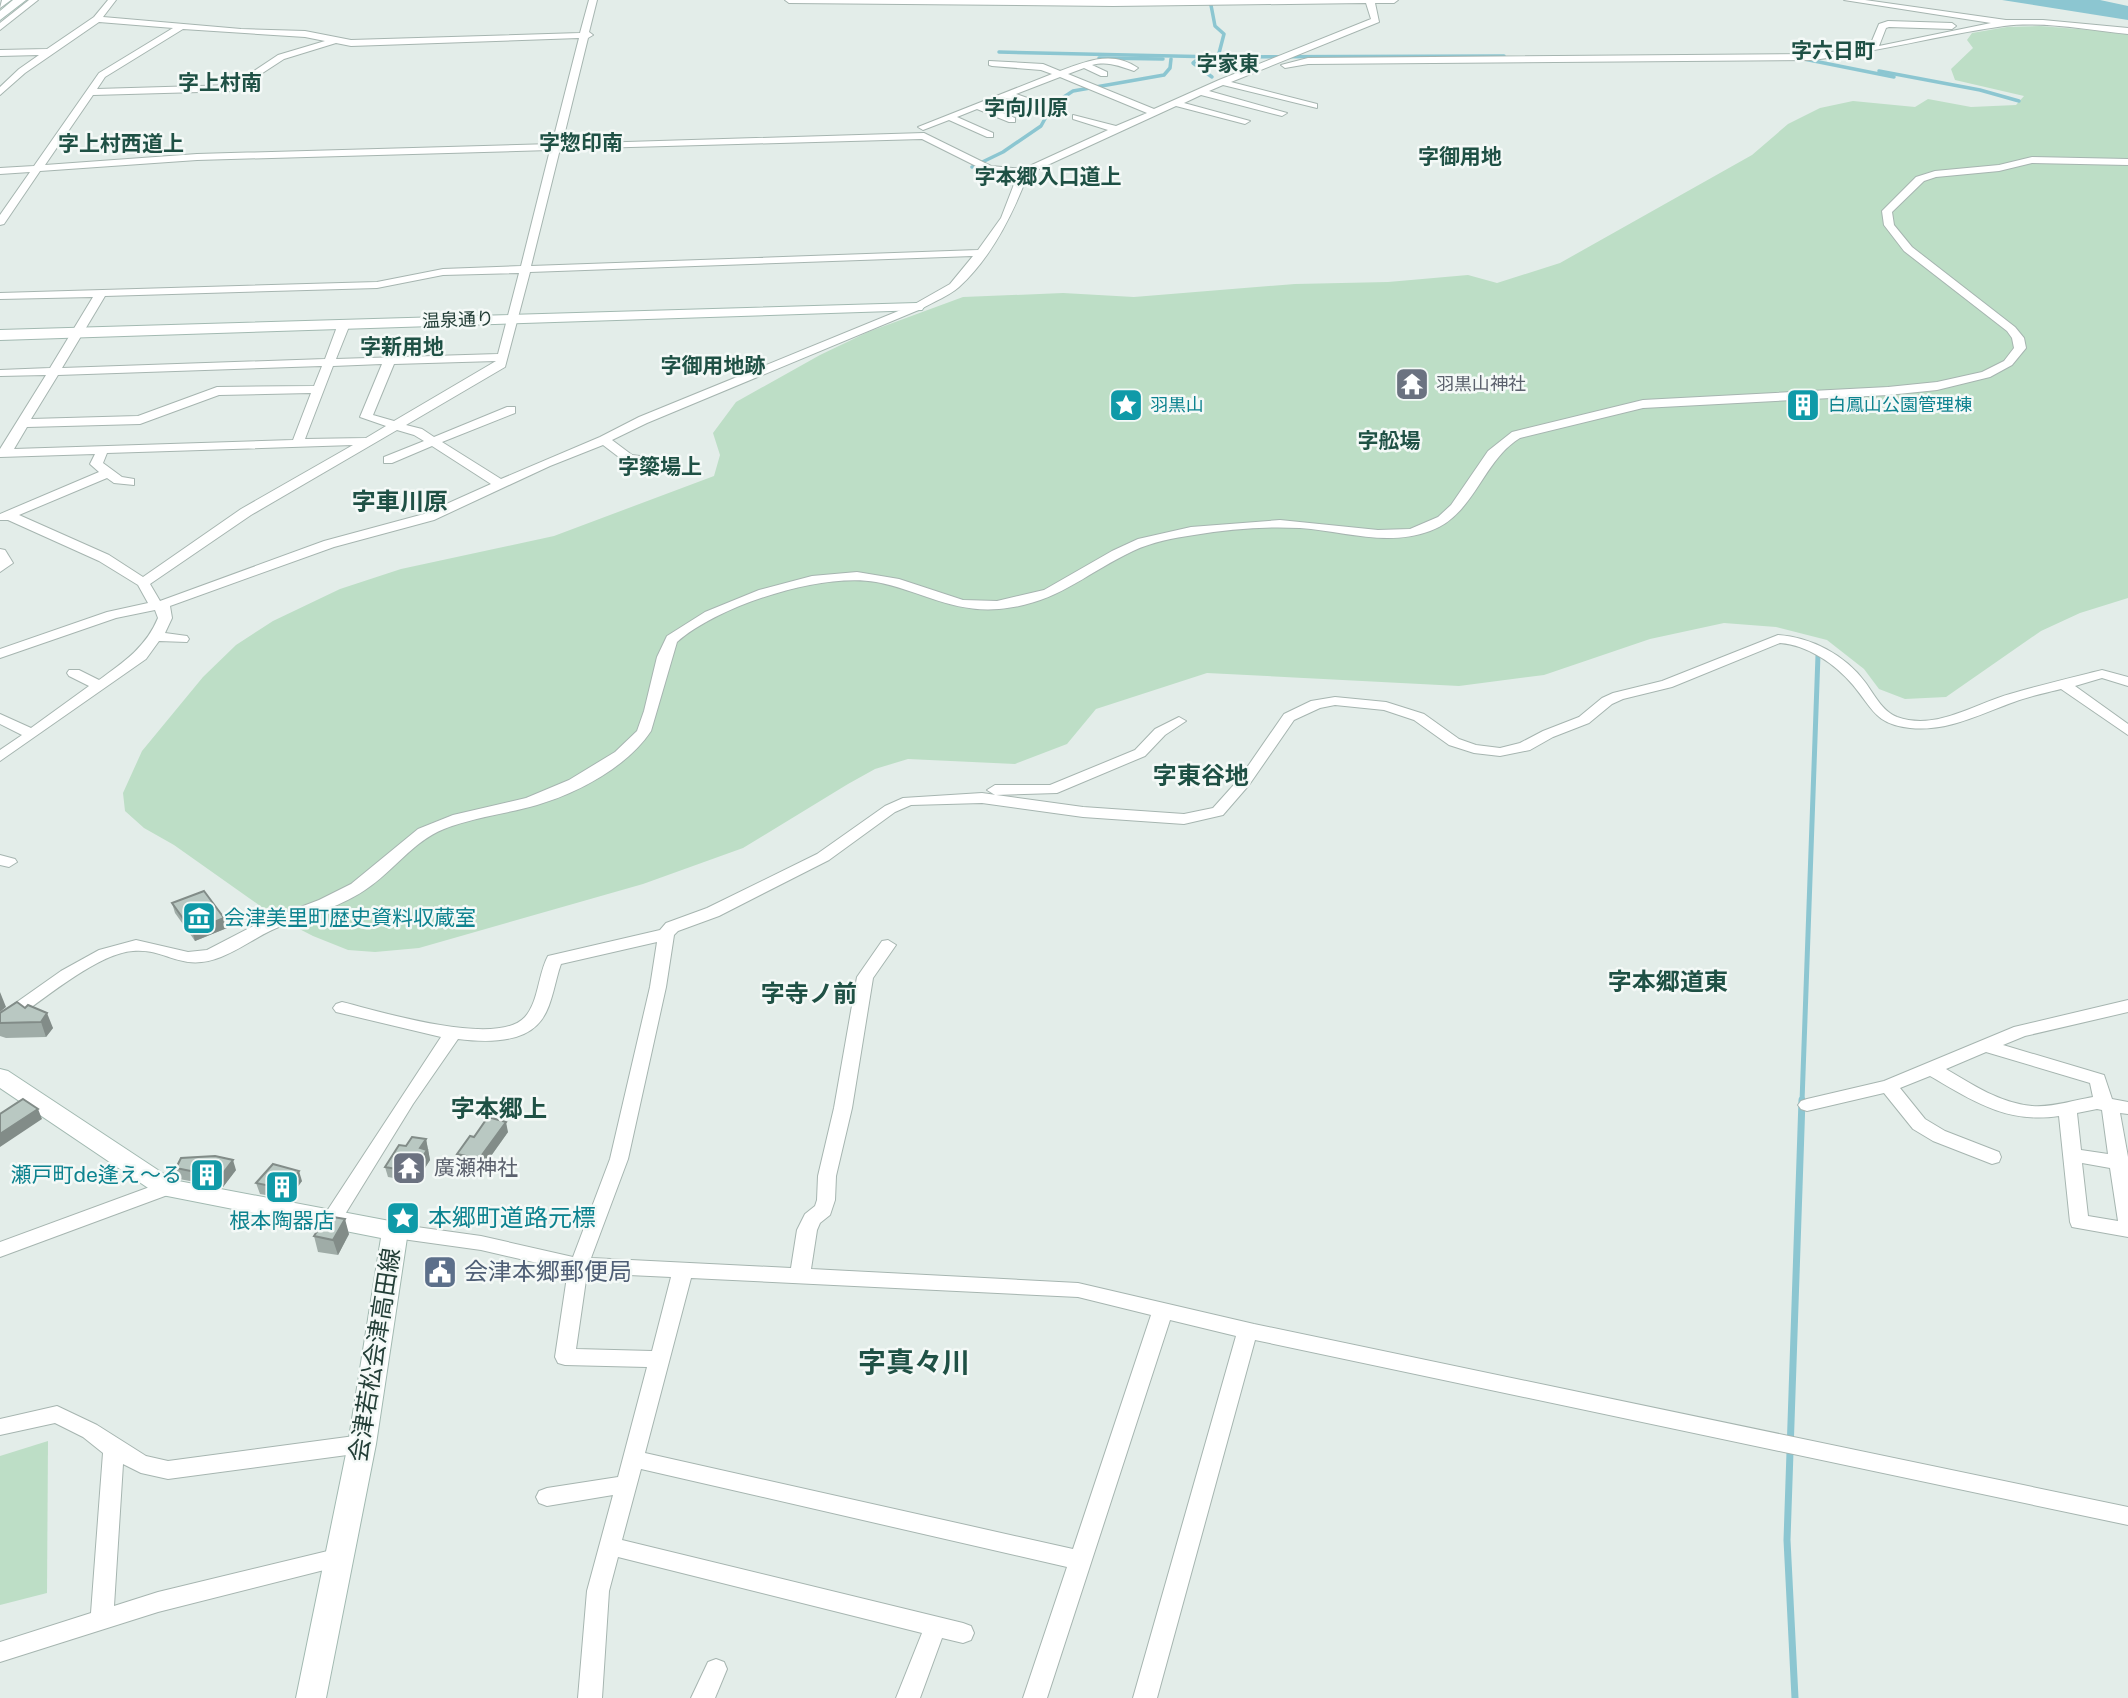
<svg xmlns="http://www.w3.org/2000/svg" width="2128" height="1698" font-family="'Public Sans','Noto Sans JP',sans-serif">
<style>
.green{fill:#bddec6}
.water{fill:#8cc6d1}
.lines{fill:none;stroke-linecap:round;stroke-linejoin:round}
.stream-far2{stroke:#8cc6d1;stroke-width:3.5}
.stream-far1{stroke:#8cc6d1;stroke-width:5}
.stream{stroke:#8cc6d1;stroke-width:7}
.street-casing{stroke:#a6b5b0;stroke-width:2}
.secondary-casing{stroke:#a2b9b1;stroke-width:2}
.street{fill:#fff;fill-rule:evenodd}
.secondary{fill:#fff;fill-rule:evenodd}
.wall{fill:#9faca7}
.shaded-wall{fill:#828c88}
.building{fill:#b9c8c2;stroke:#828c88;stroke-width:2}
.labels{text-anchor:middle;stroke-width:5;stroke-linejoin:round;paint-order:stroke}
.far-street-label{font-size:18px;fill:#233e37;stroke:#f4f9f7}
.far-worship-label{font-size:18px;fill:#5b616d;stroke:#f4f9f7;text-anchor:start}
.far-culture-label{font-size:18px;fill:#0d838f;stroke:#f4f9f7;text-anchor:start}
.far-quarter-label{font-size:21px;font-weight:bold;fill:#1f5145;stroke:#f4f9f7}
.culture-label{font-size:21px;fill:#0d838f;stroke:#f4f9f7;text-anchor:start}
.worship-label{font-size:21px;fill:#5b616d;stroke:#f4f9f7;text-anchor:start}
.quarter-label{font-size:24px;font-weight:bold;fill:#1f5145;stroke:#f4f9f7}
.near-culture-label{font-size:24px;fill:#0d838f;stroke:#f4f9f7;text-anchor:start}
.near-service-label{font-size:24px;fill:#4e5e75;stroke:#f4f9f7;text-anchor:start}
.near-street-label{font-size:24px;fill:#233e37;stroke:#f4f9f7}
.near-quarter-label{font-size:28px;font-weight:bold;fill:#1f5145;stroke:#f4f9f7}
</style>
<rect width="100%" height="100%" fill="#e3ede9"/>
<g class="green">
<polygon points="2040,26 2128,33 2128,598 2080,613 2041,631 1946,697 1905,699 1879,689 1864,669 1827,640 1776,627 1724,623 1650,639 1544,675 1459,686 1207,673 1096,709 1067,744 1015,764 908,759 875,769 848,784 743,848 643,884 419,948 375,952 348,950 313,936 276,917 174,845 144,828 125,811 123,793 142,751 203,677 236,645 273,621 340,589 401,569 554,536 714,476 720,455 713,433 736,402 820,355 868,332 963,297 1063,293 1134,297 1295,284 1388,282 1468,275 1497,283 1560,263 1752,155 1788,124 1820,108 1853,101 1915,107 1928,99 1971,107 2016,105 2024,96 1955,80 1951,69 1973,48 1967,40 1972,33 2007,27"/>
<polygon points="48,1441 47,1593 0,1605 0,1456"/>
</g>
<polygon class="water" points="2002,0 2100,0 2128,6 2128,20"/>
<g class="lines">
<g class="stream-far2">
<polyline points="1210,0 1215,26 1224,34 1218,57 1504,56"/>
<polyline points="999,52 1218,57"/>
<polyline points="1201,57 1193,63 1212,77"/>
<polyline points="1099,58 1163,59"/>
<polyline points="1804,59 1894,77"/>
<polyline points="1879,71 1980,90 2019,101"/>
<polyline points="972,167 1003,152 1041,126 1053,104 1073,91 1164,75 1170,68 1171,59"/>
</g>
<polyline class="stream-far1" points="1802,1102 1818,655"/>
<polyline class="stream" points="1795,1698 1787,1540 1802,1100"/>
<g class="street-casing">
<g id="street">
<polygon points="2,0 11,0 0,8"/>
<polygon points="29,0 38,0 0,30 0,23"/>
<path d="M 108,0 L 116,0 L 103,17 L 241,29 L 305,31 L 351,40 L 580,33 L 589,0 L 597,0 L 589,32 L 593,35 L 588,38 L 562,144 L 924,133 L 991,166 L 1023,169 L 1108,130 L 1073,119 L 1073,115 L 1116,126 L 1147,113 L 1060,77 L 1016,94 L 1039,102 L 1039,106 L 1007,98 L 985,106 L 1015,118 L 1015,122 L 1009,122 L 977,109 L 957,117 L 993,133 L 993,137 L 987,137 L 949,120 L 923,130 L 918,127 L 1052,74 L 1041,70 L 992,66 L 989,65 L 989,61 L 1043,64 L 1060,71 C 1086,61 1113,50 1138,68 L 1134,71 C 1119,66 1108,61 1092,65 L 1107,72 L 1107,76 L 1101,76 L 1084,68 L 1068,74 L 1154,109 L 1219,80 L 1371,19 L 1366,3 L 1113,6 L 789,3 L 785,0 L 1398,0 L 1394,3 L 1375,3 L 1379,22 L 1231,82 L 1317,104 L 1317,108 L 1223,85 L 1209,91 L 1287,113 L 1282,116 L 1201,95 L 1184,103 L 1250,121 L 1245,124 L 1176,106 L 1028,174 C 1013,214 992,257 959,287 C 949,296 933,302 921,309 L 647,423 L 612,440 L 632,455 L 671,460 L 681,468 L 680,476 L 672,476 L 664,466 L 624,461 L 603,445 L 550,466 L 434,520 L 334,547 L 170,606 L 172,618 L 165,633 L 187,636 L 189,639 L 187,642 L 159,641 L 146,659 L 0,761 L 0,750 L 22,735 L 0,724 L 0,714 L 31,728 L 89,686 L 69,676 L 67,673 L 69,670 L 79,670 L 99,680 C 124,662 146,647 158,618 L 155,610 L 116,618 L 0,658 L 0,649 L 107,612 L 148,603 L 138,585 L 99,561 L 8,520 L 0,520 L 0,514 L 99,472 L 90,464 L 95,454 L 0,457 L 0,449 L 46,375 L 0,376 L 0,370 L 50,368 L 93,297 L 0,299 L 0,293 L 377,282 L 443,269 L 521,266 L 550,150 L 197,160 L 40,171 L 4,224 L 0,225 L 0,215 L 30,172 L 0,174 L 0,168 L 34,166 L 99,73 L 173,28 L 99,22 L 25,73 L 0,95 L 0,87 L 19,69 L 39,55 L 0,56 L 0,50 L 47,49 L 94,17 ZM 183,29 L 305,37 L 325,41 L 278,55 L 233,85 L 97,89 L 105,77 ZM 579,38 L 552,144 L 197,154 L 45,165 L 93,95 L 235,91 L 284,59 L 336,43 L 351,46 ZM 922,139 L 986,171 L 1018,174 L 1001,218 L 978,250 L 531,266 L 560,149 ZM 973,256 L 950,284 L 913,305 L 639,417 L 600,437 L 501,479 L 442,442 L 515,413 L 515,407 L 507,407 L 434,437 L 422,429 L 406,425 L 505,367 L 530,272 ZM 519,273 L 498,354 L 336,359 L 350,324 L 344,321 L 338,324 L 325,359 L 62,368 L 105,296 L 377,288 L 443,275 ZM 496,361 L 394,421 L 373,415 L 394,364 ZM 382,364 L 360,417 L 386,426 L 366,438 L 305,439 L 333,366 ZM 322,366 L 314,386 L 217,387 L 138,416 L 31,419 L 58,375 ZM 311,393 L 293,440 L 14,449 L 27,427 L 140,424 L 219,395 ZM 397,430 L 414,435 L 424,441 L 384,457 L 384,463 L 392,463 L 432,446 L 491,484 L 424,514 L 324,541 L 160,601 L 150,584 L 251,515 ZM 353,445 L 241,509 L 143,577 L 109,555 L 19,515 L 107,478 L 114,483 L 134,485 L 134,479 L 122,477 L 103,463 L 107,453 Z"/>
<path d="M 1844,0 L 1865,0 L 2006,20 L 2043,20 L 2128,28 L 2128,34 C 2088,30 2044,21 2004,26 C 1940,35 1878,52 1813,60 L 1308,64 L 1285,68 L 1281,65 L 1308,58 L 1813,54 L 1869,48 L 1879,24 L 1888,21 L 1952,23 L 1956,26 L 1952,29 L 1889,27 L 1886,28 L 1879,46 L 1991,23 Z"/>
<path d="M 2032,157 L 2128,159 L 2128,165 L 2032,163 L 1999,171 L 1936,177 L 1924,181 L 1892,212 L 1894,225 L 1912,247 L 2015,327 L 2024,338 L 2026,348 L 2012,365 L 1990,377 L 1937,390 L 1888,395 L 1643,408 L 1520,438 C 1482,461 1475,515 1430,531 C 1387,547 1343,531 1300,528 C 1265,526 1229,529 1194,535 C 1173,538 1152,542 1133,551 C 1084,574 1057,604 999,609 C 951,613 920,590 876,582 C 822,572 717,606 677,642 L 651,731 C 627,767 578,793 537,805 C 506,814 474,817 444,829 C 412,842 394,871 365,890 C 337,909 303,916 272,930 C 255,938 239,950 221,957 C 181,973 167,948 133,951 C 97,953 36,1005 6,1026 L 0,1028 L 0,1014 L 61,971 L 99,950 L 136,940 L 188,952 L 207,950 L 261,922 L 319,900 L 351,884 L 418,829 L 453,815 L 526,798 L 569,780 L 615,752 L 637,731 L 644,711 L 657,657 L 667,636 L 705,612 L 759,590 L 812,576 L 857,572 L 899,579 L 963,600 L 997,601 L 1044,590 L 1112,551 L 1138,539 L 1191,527 L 1280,520 L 1378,530 L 1410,529 L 1438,517 L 1451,505 L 1488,451 L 1512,432 L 1643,400 L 1888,387 L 1937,382 L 1982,372 L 2004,361 L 2014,348 L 2012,338 L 2007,331 L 1904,251 L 1884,225 L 1882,211 L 1916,177 L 1935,171 L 1999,165 Z"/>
<polygon points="0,549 5,550 13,563 0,572"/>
<path d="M 1778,635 C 1811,637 1845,655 1865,682 C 1874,694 1882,711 1897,717 C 1936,731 1974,704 2010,694 C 2041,685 2070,678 2102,670 L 2128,677 L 2128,686 L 2102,678 L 2075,686 L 2128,724 L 2128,735 L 2061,689 C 2046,693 2029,696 2014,702 C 1980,714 1948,732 1910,728 C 1875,724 1873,709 1853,685 C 1835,664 1808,645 1780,643 L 1672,687 L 1623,699 L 1612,704 L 1589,723 L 1553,737 L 1530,750 L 1500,756 L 1474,753 L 1449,745 L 1414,720 L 1384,710 L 1335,705 L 1320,708 L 1294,720 L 1249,785 L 1223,815 L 1184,824 L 1083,817 L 982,803 L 911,805 L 895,812 L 829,860 L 719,916 L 678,931 L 674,935 L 666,987 L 628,1159 L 591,1258 L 791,1268 L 797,1230 L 805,1214 L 815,1206 L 817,1200 L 818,1176 L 834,1108 L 857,977 L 882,941 L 888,940 L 896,945 L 873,978 L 852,1108 L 836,1176 L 835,1200 L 830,1215 L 820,1223 L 817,1230 L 811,1269 L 1078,1283 L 1254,1324 L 2128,1507 L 2128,1525 L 1255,1340 L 1157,1698 L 1133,1698 L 1236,1336 L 1170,1320 L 1047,1698 L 1023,1698 L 1067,1567 L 641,1469 L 622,1540 L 963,1623 L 971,1626 L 974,1633 L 971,1640 L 963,1643 L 942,1638 L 920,1698 L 896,1698 L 922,1633 L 618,1557 L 609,1591 L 602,1698 L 578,1698 L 587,1591 L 613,1495 L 547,1506 L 539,1503 L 536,1497 L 539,1491 L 547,1488 L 618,1477 L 647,1367 L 565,1365 L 558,1363 L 555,1357 L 568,1270 L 481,1250 L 395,1238 L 388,1236 L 385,1231 L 388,1226 L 395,1224 L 481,1236 L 573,1257 L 610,1159 L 650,987 L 657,942 L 561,964 C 554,983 552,1011 537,1025 C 518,1044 482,1042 458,1039 L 413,1104 L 339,1224 L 332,1226 L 325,1224 L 323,1219 L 325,1214 L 441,1037 L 336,1012 L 333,1008 L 336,1004 L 342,1002 C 379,1011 497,1048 525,1017 C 539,1001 538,974 548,956 L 660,930 L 666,923 L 707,908 L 817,854 L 885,806 L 903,798 L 982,793 L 1083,807 L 1184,814 L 1213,808 L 1239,779 L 1284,714 L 1311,701 L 1335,697 L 1386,702 L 1424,714 L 1459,739 L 1476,745 L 1500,748 L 1520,743 L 1543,731 L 1579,717 L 1602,698 L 1613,693 L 1662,681 ZM 587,1273 L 671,1277 L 652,1351 L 576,1349 ZM 691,1278 L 1078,1297 L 1151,1315 L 1073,1549 L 645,1453 Z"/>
<polygon points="1179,717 1186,721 1165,735 1145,756 1057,793 995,795 987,790 995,785 1050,785 1135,750 1155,729"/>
<polygon points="0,855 15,859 17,862 9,867 0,865"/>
<path d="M 2128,1000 L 2128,1012 L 2025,1036 L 2003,1045 L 2104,1075 L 2112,1099 L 2128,1102 L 2128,1114 L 2120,1113 L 2128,1157 L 2128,1237 L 2072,1227 L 2070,1222 L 2059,1116 C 2007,1124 1973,1101 1930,1076 L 1900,1088 L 1925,1119 L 1945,1131 L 1999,1152 L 2001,1157 L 1999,1162 L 1992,1164 L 1933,1141 L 1913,1129 L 1884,1093 L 1807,1111 L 1801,1109 L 1798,1105 L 1801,1101 L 1807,1099 L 1884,1081 L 2014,1027 ZM 1986,1052 L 2090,1083 L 2093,1097 C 2074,1100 2051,1108 2032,1106 C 2000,1103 1973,1085 1946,1069 ZM 2097,1109 L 2102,1110 L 2108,1154 L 2081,1150 L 2077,1113 ZM 2082,1163 L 2110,1168 L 2118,1221 L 2088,1216 Z"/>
<polygon points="166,1181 173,1183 175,1188 173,1193 0,1257 0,1242"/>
<polygon points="57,1406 97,1425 146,1456 168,1461 362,1435 369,1438 372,1444 369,1450 362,1453 168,1479 141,1473 123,1464 114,1606 158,1592 340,1548 348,1550 351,1557 348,1564 158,1612 0,1662 0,1642 91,1613 103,1453 83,1437 55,1423 0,1435 0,1419"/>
<polygon points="716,1659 724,1662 727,1669 715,1698 691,1698 708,1662"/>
</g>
</g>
<g class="secondary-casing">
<g id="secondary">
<polygon points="13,0 26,0 0,20 0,11"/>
<polygon points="917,303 922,304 924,307 922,310 0,340 0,330"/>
<polygon points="0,1069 8,1071 173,1180 395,1222 404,1224 408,1231 376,1444 326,1698 296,1698 348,1444 381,1238 157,1194 0,1088"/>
</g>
</g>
<use href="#street" class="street"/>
<use href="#secondary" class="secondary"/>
</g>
<g class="wall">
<polygon points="172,903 227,928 195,941 175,913"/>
<polygon points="17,1002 53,1028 46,1037 6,1038 0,1036 0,1013"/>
<polygon points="508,1132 481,1170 459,1164 457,1154 474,1137"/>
<polygon points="426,1139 430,1160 416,1182 388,1177 385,1167 406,1146"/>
<polygon points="176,1168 236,1170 223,1187 179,1179"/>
<polygon points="302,1181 293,1193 286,1192 282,1198 260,1194 256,1183"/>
<polygon points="349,1234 338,1255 318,1252 314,1236"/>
</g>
<g class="shaded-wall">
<polygon points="224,918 227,928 195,941 192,931"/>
<polygon points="0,992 6,1007 0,1012"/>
<polygon points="47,1013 53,1028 46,1037 41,1022"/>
<polygon points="38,1109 42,1119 0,1147 0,1134"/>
<polygon points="506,1122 508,1132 481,1170 479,1159"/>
<polygon points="426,1139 430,1160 416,1182 413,1172 420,1148"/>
<polygon points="233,1160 236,1170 223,1187 220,1177"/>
<polygon points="299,1171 302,1181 293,1193 290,1183"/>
<polygon points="283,1182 286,1192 282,1198 279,1188"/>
<polygon points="345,1219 349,1234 338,1255 333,1240"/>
</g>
<g class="building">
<polygon points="204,891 224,918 192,931 172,903"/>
<polygon points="17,1002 25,1008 28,1005 47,1013 41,1022 0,1023 0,1013"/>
<polygon points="23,1099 38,1109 0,1134 0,1114"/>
<polygon points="488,1117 506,1122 479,1159 457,1154 470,1136 474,1137"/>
<polygon points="412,1137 426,1139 420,1148 427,1150 413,1172 385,1167 399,1145 406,1146"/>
<polygon points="215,1156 233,1160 220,1177 176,1168 181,1158"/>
<polygon points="273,1164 299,1171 290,1183 283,1182 279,1188 256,1183"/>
<polygon points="327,1216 345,1219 333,1240 314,1236"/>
</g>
<defs>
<g id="temple-square" transform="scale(1.75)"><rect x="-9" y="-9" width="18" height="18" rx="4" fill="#6b7280" stroke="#f4f9f7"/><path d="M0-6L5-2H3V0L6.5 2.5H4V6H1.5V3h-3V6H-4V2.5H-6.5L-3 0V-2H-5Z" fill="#fff"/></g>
<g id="sight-square" transform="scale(1.75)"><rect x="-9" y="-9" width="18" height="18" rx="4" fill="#0f9aa8" stroke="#f4f9f7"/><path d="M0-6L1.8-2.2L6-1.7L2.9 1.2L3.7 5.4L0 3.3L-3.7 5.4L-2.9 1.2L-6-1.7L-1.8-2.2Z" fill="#fff"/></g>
<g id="building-square" transform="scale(1.75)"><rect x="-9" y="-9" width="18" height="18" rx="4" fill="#0f9aa8" stroke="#f4f9f7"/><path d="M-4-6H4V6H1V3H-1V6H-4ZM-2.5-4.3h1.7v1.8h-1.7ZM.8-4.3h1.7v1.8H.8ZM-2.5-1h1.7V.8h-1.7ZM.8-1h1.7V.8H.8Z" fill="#fff"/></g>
<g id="museum-square" transform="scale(1.75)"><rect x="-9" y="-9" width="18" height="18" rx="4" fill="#0f9aa8" stroke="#f4f9f7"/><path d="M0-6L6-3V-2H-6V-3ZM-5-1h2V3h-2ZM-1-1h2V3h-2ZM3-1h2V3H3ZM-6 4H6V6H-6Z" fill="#fff"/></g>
<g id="civic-square" transform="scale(1.75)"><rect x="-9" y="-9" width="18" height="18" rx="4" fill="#5c6f8a" stroke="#f4f9f7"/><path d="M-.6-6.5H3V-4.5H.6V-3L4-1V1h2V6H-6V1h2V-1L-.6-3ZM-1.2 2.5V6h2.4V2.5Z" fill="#fff"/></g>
</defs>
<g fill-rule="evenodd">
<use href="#temple-square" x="1412" y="384"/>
<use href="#sight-square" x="1126" y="405"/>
<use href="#building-square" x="1803" y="405"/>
<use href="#museum-square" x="199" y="918"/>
<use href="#temple-square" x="409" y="1168"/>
<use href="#building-square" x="207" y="1175"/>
<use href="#building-square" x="282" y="1187"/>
<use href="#sight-square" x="403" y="1218"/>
<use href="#civic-square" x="440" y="1272"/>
</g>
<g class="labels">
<g class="far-street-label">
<text transform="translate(458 320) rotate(-2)" y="6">温泉通り</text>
</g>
<g class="far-worship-label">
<text x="1436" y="390">羽黒山神社</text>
</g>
<g class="far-culture-label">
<text x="1150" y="411">羽黒山</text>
<text x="1828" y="411">白鳳山公園管理棟</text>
</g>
<g class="far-quarter-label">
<text x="1833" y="58">字六日町</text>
<text x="1228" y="71">字家東</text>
<text x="220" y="90">字上村南</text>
<text x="1026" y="115">字向川原</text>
<text x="581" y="150">字惣印南</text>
<text x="121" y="151">字上村西道上</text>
<text x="1460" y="164">字御用地</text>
<text x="1048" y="184">字本郷入口道上</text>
<text x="402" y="354">字新用地</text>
<text x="713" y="373">字御用地跡</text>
<text x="1389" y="448">字舩場</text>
<text x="660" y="474">字簗場上</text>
</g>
<g class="culture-label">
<text x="224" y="925">会津美里町歴史資料収蔵室</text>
<text x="182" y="1182" text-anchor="end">瀬戸町de逢え〜る</text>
<text x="282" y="1228" text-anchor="middle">根本陶器店</text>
</g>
<g class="worship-label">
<text x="434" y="1175">廣瀬神社</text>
</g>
<g class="quarter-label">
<text x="400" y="510">字車川原</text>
<text x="1201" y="784">字東谷地</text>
<text x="1668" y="990">字本郷道東</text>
<text x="809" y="1002">字寺ノ前</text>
<text x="499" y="1117">字本郷上</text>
</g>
<g class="near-culture-label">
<text x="428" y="1226">本郷町道路元標</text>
</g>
<g class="near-service-label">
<text x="464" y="1280">会津本郷郵便局</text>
</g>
<g class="near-street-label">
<text transform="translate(375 1355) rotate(-81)" y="8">会津若松会津高田線</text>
</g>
<g class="near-quarter-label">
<text x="914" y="1372">字真々川</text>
</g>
</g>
</svg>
